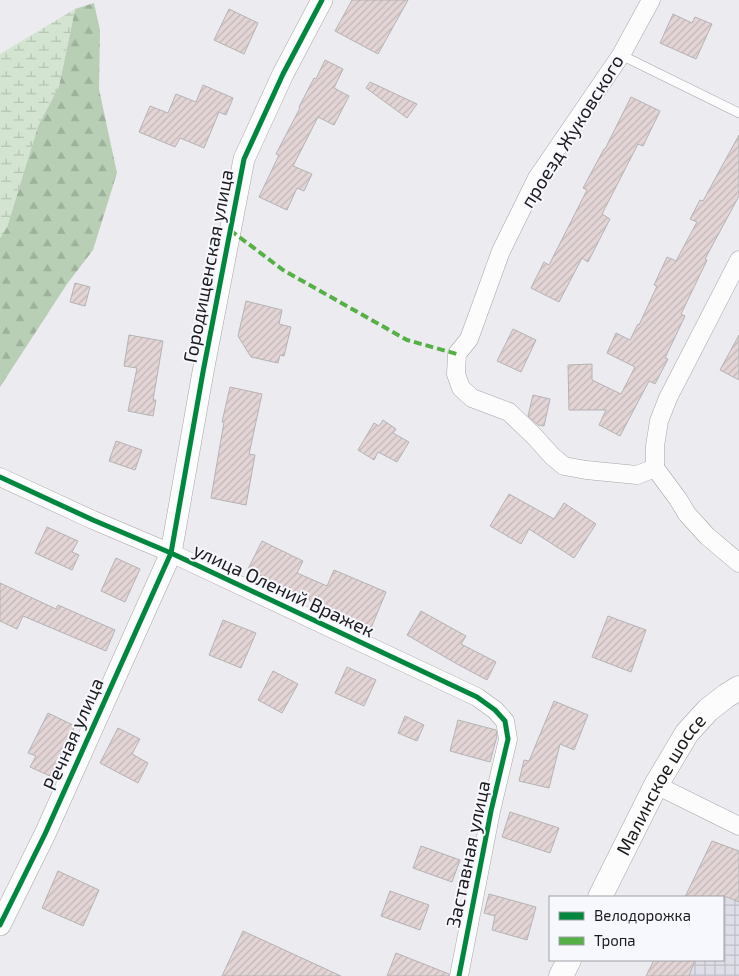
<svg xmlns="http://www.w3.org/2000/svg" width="739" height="976" font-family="'Exo 2',sans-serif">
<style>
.industrial{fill:url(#industrial-grid)}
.forest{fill:url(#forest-firs)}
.wetland{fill:url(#wetland-marsh)}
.building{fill:url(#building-hatch);stroke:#b5b3b5}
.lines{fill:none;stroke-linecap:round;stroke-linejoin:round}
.service-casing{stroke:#a6a6a9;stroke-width:10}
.minor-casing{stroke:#a6a6a9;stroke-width:19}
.tertiary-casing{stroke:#a6a6a9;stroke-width:22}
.secondary-casing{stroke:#a6a6a9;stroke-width:25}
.service{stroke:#fcfcfd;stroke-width:9}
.minor{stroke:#fcfcfd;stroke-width:18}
.tertiary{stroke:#fcfcfd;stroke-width:21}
.secondary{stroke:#fcfcfd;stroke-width:24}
.quiet{stroke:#55b145;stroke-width:4;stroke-dasharray:8 4;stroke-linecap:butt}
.cycleway-casing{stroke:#f7f7fe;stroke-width:8}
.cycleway{stroke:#00873e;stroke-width:5}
.labels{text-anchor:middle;stroke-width:4;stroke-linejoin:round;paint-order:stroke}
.street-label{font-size:19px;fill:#1c1c1f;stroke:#f7f7fe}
</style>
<defs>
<pattern id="industrial-grid" width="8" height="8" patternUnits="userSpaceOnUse" patternTransform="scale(1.25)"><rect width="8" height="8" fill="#dedee8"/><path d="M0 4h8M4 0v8" fill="none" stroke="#bebec7"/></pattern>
<pattern id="forest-firs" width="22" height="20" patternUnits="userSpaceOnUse" patternTransform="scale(1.25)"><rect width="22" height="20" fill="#b8cfb5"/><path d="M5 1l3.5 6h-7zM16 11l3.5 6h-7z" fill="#9eb19b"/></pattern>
<pattern id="wetland-marsh" width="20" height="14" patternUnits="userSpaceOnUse" patternTransform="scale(1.25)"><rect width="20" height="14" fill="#d3e4d1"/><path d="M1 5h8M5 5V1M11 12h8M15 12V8" fill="none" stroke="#b5c3b3"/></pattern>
<pattern id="building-hatch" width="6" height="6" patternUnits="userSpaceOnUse" patternTransform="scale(1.25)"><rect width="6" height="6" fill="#e3d5d5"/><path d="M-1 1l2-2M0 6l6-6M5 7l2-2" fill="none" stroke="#c2b6b6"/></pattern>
</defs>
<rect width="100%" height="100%" fill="#ebebf0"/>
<polygon class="industrial" points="712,841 739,851 739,976 646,976 654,960 723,960 723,897 685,897"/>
<polygon class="forest" points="94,3 100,30 99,89 117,173 93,250 67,284 0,387 0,238 7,227 38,126 59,86 75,9"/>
<polygon class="wetland" points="75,9 59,86 38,126 7,227 0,238 0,54"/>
<g class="building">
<polygon points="352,0 408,0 378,54 335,31"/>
<polygon points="229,9 258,23 244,54 214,40"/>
<polygon points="673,14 692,23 695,17 712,24 696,59 660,43"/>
<polygon points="325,60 343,69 334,88 349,96 334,125 318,117 293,166 312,174 304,191 297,188 287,210 259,197 279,155 276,154 300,108 299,107 314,78 316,79"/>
<polygon points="370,82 417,104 407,118 366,88"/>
<polygon points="203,85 233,98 226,115 219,112 204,148 180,138 175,147 139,132 150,106 168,113 176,94 196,102"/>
<polygon points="631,97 660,111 643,146 638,144 602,214 610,219 588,262 582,258 559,302 531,288 544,262 549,265 587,190 583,188 604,149 605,149"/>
<polygon points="739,135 739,196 705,259 707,260 681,314 685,316 665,358 668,359 655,384 649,381 620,436 599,425 606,410 569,410 568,365 592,364 592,380 621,394 635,367 607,353 616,333 630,340 638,324 639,325 657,286 654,285 667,257 676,261 697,222 690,219 700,200 703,201"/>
<polygon points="75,283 90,287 85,306 70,302"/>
<polygon points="246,301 282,310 279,324 291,327 284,356 280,355 278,363 251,357 238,336"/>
<polygon points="513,329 536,340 521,372 497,361"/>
<polygon points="129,335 163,341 153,400 156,400 153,416 128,411 137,368 124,366"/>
<polygon points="739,335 739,380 720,370"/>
<polygon points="230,387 262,394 249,454 255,455 246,505 211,498 224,422 222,422"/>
<polygon points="533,395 550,399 544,426 538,425 528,416"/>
<polygon points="383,420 396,429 393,433 409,442 397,462 378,452 374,460 358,450 374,423 379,426"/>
<polygon points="116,441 142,450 135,470 109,461"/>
<polygon points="509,494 554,519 564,503 596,524 574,558 529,529 521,544 490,526"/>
<polygon points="47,527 78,541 72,552 79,555 72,570 35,553"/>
<polygon points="262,541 303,561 297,573 327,586 334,570 386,592 371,628 310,601 310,600 248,569"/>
<polygon points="116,558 140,569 125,602 101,591"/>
<polygon points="0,583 56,609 58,605 115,630 106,651 23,616 17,629 0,621"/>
<polygon points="421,611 466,636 461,644 496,662 487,680 457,664 407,635"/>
<polygon points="608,616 646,630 631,672 592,657"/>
<polygon points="223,620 256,633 241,668 209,655"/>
<polygon points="347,667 376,680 364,706 335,693"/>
<polygon points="273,671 298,684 282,713 258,700"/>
<polygon points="554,701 588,715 574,750 560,744 549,788 519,781 524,760 529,761"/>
<polygon points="48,713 75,726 50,776 30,767 36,756 28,753"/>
<polygon points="405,716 424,725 417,741 398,733"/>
<polygon points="458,720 496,730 497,736 490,762 450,751"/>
<polygon points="118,728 140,739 132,754 148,763 138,783 100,763"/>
<polygon points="510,812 559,828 550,853 502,837"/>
<polygon points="712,841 739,851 739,902 727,897 685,897"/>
<polygon points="421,846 460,860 452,882 413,868"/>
<polygon points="58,871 99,890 83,926 42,908"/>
<polygon points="390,891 429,905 420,930 381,916"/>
<polygon points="489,894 536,907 527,940 492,930 495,916 484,913"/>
<polygon points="243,931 341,976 222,976"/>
<polygon points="396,953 449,974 449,976 387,976"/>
<polygon points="654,960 695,960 689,976 646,976"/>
</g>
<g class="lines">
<g class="service-casing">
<polyline id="service" points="621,55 739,113"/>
</g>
<g class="minor-casing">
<g id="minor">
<polyline points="651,0 621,55 537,178 501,251 469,339 457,354 456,374 461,388 472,398 509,412 535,437 552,456 564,466 586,470 637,475 655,468"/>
<polyline points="655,468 655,446 659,421 668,398 739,260"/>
<polyline points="655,468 678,499 687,514 707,536 739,563"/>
<polyline points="0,477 93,520 171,553 477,697 495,710 505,721 508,739 491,811 459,976"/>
<polyline points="656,785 739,826"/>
</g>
</g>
<g class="tertiary-casing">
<polyline id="tertiary" points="0,925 45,834 171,553 203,372 244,159 283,74 322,0"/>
</g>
<g class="secondary-casing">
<g id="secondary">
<path id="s1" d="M 600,897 L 656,785 L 687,733 L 708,710 L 726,696 L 739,688"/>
<polyline points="561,976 569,960"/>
</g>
</g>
<use href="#service" class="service"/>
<use href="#minor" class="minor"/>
<use href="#tertiary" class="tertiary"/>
<use href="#secondary" class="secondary"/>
<polyline class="quiet" points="230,230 283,270 407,340 457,354"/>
<g class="cycleway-casing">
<g id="cycleway">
<polyline points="0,477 93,520 171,553 477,697 495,710 505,721 508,739 491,811 459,976"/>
<polyline points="0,925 45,834 171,553 203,372 244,159 283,74 322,0"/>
</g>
</g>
<use href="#cycleway" class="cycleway"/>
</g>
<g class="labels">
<g class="street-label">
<text transform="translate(572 131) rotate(-58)" y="7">проезд Жуковского</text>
<text transform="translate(208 266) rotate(-79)" y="7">Городищенская улица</text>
<text transform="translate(284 590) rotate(25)" y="7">улица Олений Вражек</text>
<text transform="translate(73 734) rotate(-66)" y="7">Речная улица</text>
<text dy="7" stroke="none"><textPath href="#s1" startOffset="128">Малинское шоссе</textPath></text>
<text transform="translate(468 854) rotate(-78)" y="7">Заставная улица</text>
</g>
</g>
<rect x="549" y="896" width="175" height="65" fill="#f7f7fe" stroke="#9f9fa5"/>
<rect x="559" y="912" width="25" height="8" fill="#00873e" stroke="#9f9fa5"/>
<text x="594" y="921" font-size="15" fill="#1c1c1f">Велодорожка</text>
<rect x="559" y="937" width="25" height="8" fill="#55b145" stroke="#9f9fa5"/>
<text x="594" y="946" font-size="15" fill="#1c1c1f">Тропа</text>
</svg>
